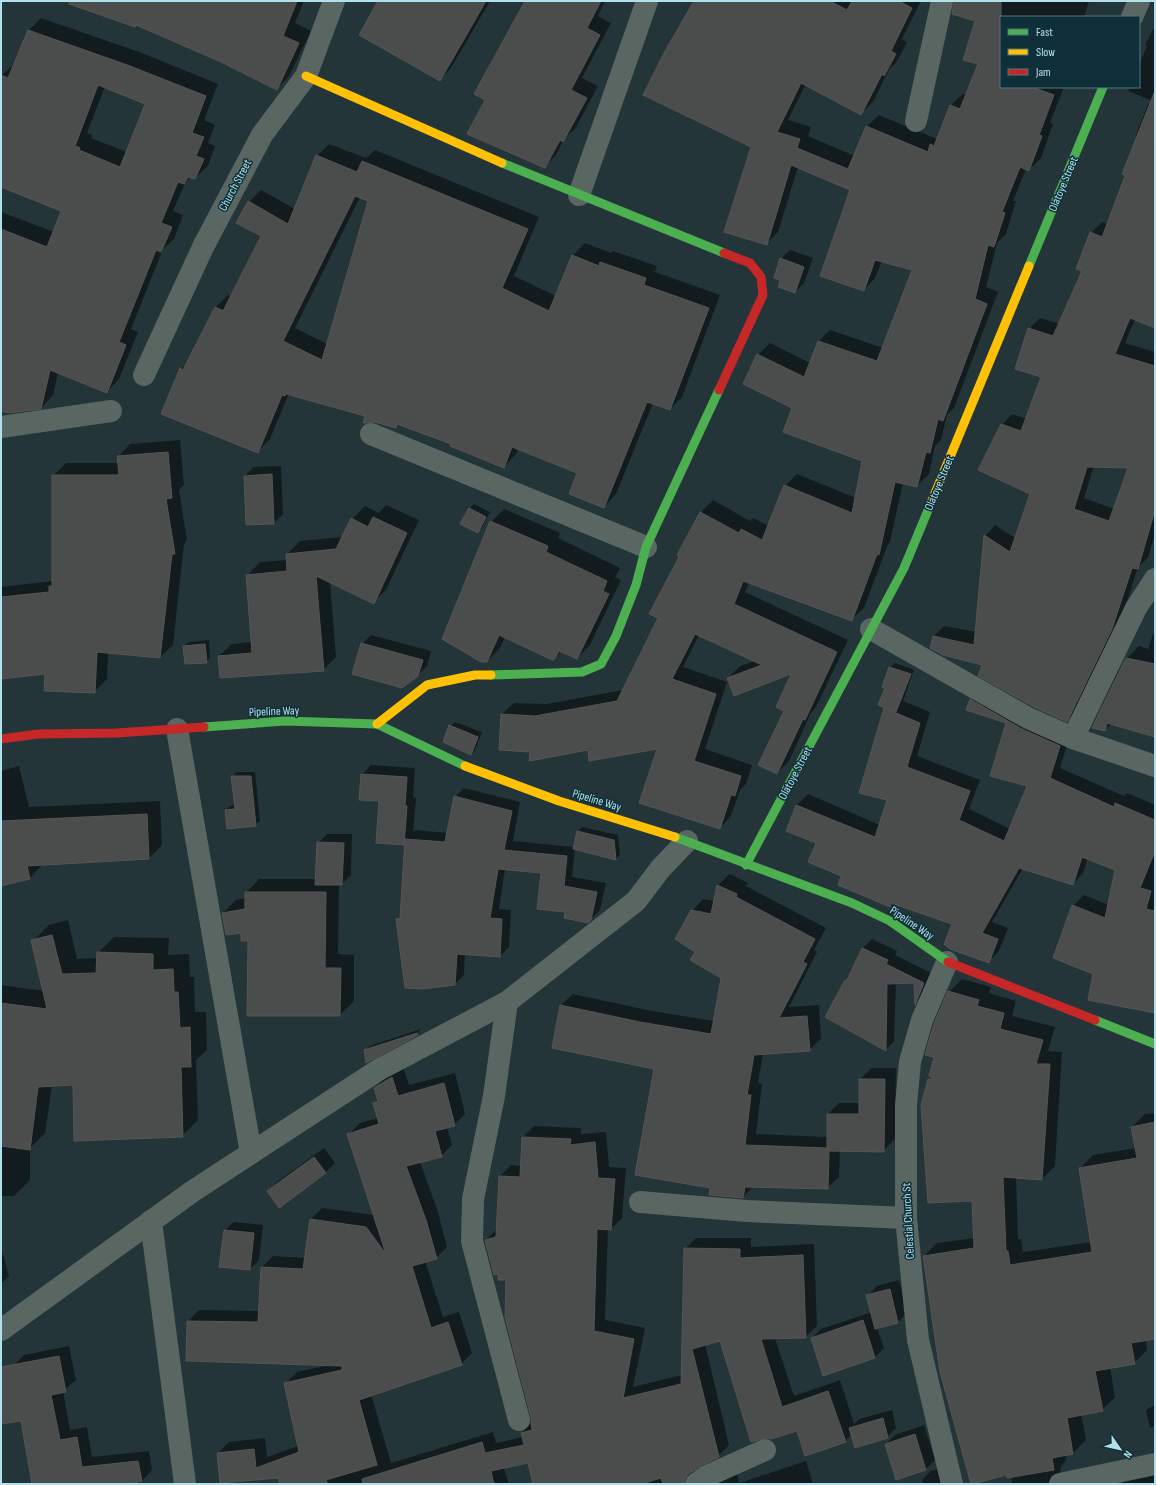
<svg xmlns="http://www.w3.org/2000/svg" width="1156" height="1485" font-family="'Sofia Sans Condensed',sans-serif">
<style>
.shadow{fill:#0007;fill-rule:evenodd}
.building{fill:#4b4c4c;stroke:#585454;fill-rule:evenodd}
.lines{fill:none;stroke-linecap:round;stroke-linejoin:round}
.street{stroke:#596662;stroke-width:22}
.fast{stroke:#4caf50;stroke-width:9}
.slow{stroke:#ffc107;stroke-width:9}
.jam{stroke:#c62828;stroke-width:9}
.labels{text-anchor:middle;stroke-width:3;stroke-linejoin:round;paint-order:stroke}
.street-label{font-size:12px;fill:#b2e0ec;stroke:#0f3038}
</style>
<rect width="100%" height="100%" fill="#233539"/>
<g class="shadow">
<polygon points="99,1 304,1 295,23 311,31 289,76 277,89"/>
<polygon points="379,1 490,1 451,68 440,80"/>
<polygon points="526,1 605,1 598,16 611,23 582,78 598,86 575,129 564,139 556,155 544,167 487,99"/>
<polygon points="695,1 921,1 902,39 907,42 896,63 890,68 873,102 861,113 806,84 788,120 811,127 808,136 855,156 867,126 879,115 937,139 951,105 963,94 967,95 979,63 976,20 964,1 1089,1 1084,17 1001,17 1001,87 1064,87 1050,123 1053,124 1041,158 1029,170 1026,169 1013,201 1016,201 1006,234 997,243 986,287 998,292 954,408 947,415 941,440 935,446 929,474 917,486 903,483 890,542 888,544 864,608 852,619 749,582 745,592 848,640 816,707 811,713 789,761 777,773 785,710 793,672 728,678 740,666 755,661 699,635 683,667 727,682 705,749 752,765 746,784 740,790 731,816 720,828 658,748 531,751 502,714 514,703 547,704 623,690 659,617 681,556 678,555 701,512 713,500 750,521 753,518 769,526 785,486 797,474 856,498 863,460 793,408 758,355 770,343 810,363 819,341 830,330 883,348 913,269 882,261 875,278 864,290 851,190 798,167 778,232 766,244 752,146"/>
<path d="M 41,18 L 142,53 L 218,84 L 204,120 L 215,125 L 208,143 L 215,146 L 208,166 L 195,178 L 191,177 L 185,183 L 173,211 L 183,215 L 174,239 L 163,249 L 131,329 L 138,332 L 119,379 L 107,392 L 58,373 L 53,395 L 41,408 L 1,410 L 1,212 L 54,232 L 63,210 L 1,186 L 1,76 L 15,63 L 29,30 ZM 105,86 L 147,103 L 127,152 L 91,138 L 92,135 L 87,133 Z"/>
<path d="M 1155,26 L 1155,327 L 1135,319 L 1125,343 L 1155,352 L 1155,533 L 1148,558 L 1138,567 L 1122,618 L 1078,710 L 1067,720 L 983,665 L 934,636 L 944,626 L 976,632 L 985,536 L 995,525 L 1015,538 L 1031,494 L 1002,425 L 1012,414 L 1027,419 L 1042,377 L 1029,329 L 1040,318 L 1060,324 L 1083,271 L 1091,233 L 1102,222 L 1107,224 L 1126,175 L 1138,136 L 1136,135 L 1148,104 L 1152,101 L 1128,91 L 1130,87 L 1139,87 L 1139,65 L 1147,46 L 1145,45 ZM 1094,466 L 1129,467 L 1114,509 L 1084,498 Z"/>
<path d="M 329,144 L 366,158 L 375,150 L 539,217 L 514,276 L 556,296 L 573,255 L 585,243 L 611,253 L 613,251 L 657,266 L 655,272 L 720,295 L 682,397 L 670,409 L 653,403 L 616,494 L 604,507 L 578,472 L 518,449 L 516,454 L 504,467 L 452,443 L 399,424 L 396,427 L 366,415 L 289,393 L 270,439 L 257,452 L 181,369 L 189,361 L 216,307 L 228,295 L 231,296 L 263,236 L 249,202 L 261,190 L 295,209 L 317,156 ZM 360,197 L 370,201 L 327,344 L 295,328 ZM 219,308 L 228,312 L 227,314 L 219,310 Z"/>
<polygon points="790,250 813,258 804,283 795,292 782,280 781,259"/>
<polygon points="180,440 184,485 179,490 187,540 184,544 173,645 160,657 108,652 107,679 94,692 46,673 1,678 1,587 53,581 53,476 66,463 118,463 118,457 130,444"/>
<polygon points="281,466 283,514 274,523 245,476 254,467"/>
<polygon points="474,504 490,512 482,528 478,532 469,509"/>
<polygon points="386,505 419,520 386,590 373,602 330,582 336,657 323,670 219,656 232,644 252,642 248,575 260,562 287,560 287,554 300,541 343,537 352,519 365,506 379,513"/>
<polygon points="504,509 560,533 558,538 620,568 615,577 621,580 590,645 577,658 562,651 554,659 505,637 500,648 487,661 491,522"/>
<polygon points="1155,628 1155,735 1111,724 1105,730 1127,658 1139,646 1148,649"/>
<polygon points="371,635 431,651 427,666 418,675 362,644"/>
<polygon points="209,640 210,658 206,662 184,646 189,642"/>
<polygon points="895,663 914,670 903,701 930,712 917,756 980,780 969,809 1010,829 1029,786 1007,723 971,700 981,689 1070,735 1060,768 1124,796 1127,793 1155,805 1155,1013 1094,973 1073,906 1084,895 1109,905 1116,870 1088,858 1083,873 1073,884 1023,868 992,922 1008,928 999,951 988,962 953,923 893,902 890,906 843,875 817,843 787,831 797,805 808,794 880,825 888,799 885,709 886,688 883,687 890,667"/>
<polygon points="455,722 482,732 475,750 471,754 450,726"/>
<polygon points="371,765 415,768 413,797 416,798 413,833 415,830 448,833 455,797 464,788 520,802 513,841 574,847 578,831 582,827 618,835 620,855 616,859 575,848 572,877 606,883 600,910 591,919 566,911 542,872 505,869 499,909 511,910 509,947 500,956 465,954 464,975 455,984 397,919 401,915 406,841 403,844 380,800 360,799 362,774"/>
<polygon points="19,766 29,807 160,801 162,845 148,859 43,864 30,878 1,885 1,771"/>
<polygon points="237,772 255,772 260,821 255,825 226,810 230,806 235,805 232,776"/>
<polygon points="327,834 352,834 351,875 342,884 339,884 338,954 354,955 354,1001 340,1015 249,940 223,913 236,900 246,898 246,893 259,879 316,879 318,843"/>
<polygon points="730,874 748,883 746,886 826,928 814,950 817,952 789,1007 819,1005 821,1039 809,1050 763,1054 758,1083 762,1084 756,1134 828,1137 828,1114 839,1103 860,1103 860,1079 872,1068 896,1068 895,1139 883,1151 840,1150 839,1177 827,1188 754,1186 743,1197 711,1187 655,1068 561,1005 573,994 652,1011 714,1021 722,978 696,951 692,911 703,899 715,901 718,885"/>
<polygon points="68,920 77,959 98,958 98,953 114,937 169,938 168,955 189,954 190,977 194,977 195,1012 206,1012 207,1050 196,1060 198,1120 182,1136 74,1084 52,1085 45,1133 30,1148 30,1180 14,1196 1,1196 1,985 44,991 33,941 49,925"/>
<polygon points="872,939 897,951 895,955 933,974 924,994 916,1002 915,982 896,982 894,1041 886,1050 846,980 849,977 863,948"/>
<polygon points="962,979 991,987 989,993 1016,1001 1012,1016 1055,1027 1048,1051 1062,1052 1055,1166 1042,1179 1016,1177 1018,1239 1021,1239 1023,1252 1092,1242 1080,1168 1093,1155 1136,1148 1132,1127 1145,1114 1155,1113 1155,1338 1146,1340 1147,1350 1134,1363 1110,1367 1115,1397 1102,1410 1081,1414 1086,1440 1073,1453 1066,1454 1066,1460 1061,1467 1060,1473 1069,1484 1012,1484 1011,1476 924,1256 937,1243 975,1238 973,1200 929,1080 932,1077 949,992"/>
<polygon points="421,1029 417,1034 365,1051 370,1046"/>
<polygon points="403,1067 409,1085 455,1073 465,1114 454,1125 447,1127 452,1145 441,1156 420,1162 437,1209 447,1247 436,1258 425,1261 443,1317 459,1312 472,1353 461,1364 371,1394 391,1463 493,1432 496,1443 523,1437 522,1433 531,1423 532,1417 507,1279 499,1273 486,1240 497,1229 500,1176 511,1165 521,1166 523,1137 534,1126 581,1128 581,1134 606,1132 609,1167 626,1168 622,1218 611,1229 608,1229 605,1320 645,1328 633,1387 682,1375 685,1249 696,1238 751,1238 751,1247 814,1244 817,1326 805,1337 775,1338 794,1396 840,1380 854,1424 859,1419 892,1410 896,1428 887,1437 852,1434 845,1441 797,1430 721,1340 705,1344 729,1445 718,1456 695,1468 694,1473 702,1484 534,1484 529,1462 504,1468 509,1484 281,1484 279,1477 218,1453 229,1442 265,1438 267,1457 298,1446 285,1384 297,1372 329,1365 187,1361 188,1321 199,1310 259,1311 262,1267 273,1256 306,1258 311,1219 322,1208 374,1215 348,1135 360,1123 378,1118 374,1103 378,1099 375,1088 386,1077"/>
<polygon points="324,1148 335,1163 326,1172 279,1207 268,1191 277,1182"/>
<polygon points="234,1222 263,1225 259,1260 250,1269 224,1231"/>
<polygon points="1,1247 9,1276 1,1284"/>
<polygon points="899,1280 907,1313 898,1322 877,1328 884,1348 875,1357 812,1338 821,1329 872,1312 868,1295 877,1286"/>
<polygon points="69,1346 76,1380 63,1391 70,1430 87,1427 92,1457 149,1451 152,1470 142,1481 124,1484 33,1484 14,1365 24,1355"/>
<polygon points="1155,1405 1155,1426 1150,1428 1146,1410"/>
<polygon points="924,1425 935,1460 926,1469 897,1478 886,1444 895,1435"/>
<polygon points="806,1461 813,1484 713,1484 736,1471 739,1483"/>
<polygon points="946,1467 953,1484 923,1484 922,1480 931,1471"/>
<polygon points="1155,1467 1155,1484 1081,1484"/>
</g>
<g class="building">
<polygon points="69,1 297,1 283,36 299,43 277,90 221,62 136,25 135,27 69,4"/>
<polygon points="378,1 486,1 440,81 359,35"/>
<polygon points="525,1 601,1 587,28 600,35 571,90 587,98 563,142 560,140 545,168 467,134 485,100 474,94"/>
<polygon points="694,1 830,1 847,10 852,1 899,1 912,8 891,51 896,54 884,76 882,74 861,115 801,83 777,132 800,139 797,148 848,169 866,126 928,152 930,144 934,146 950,105 960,109 978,64 963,60 975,21 952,14 954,1 1001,1 1001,87 1032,87 1054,95 1039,135 1042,136 1029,171 1020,167 1002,212 1005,213 994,247 988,245 975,299 987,304 943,421 938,419 930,453 926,452 917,487 895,482 879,555 877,554 852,621 743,581 734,604 837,652 805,720 803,719 777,774 758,765 784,711 776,707 791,674 734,696 727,678 762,665 695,634 672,679 716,694 694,761 741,776 735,796 731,795 720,829 639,803 657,749 589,761 588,750 529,761 530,752 499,750 501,714 535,716 617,701 658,618 649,614 679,557 677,555 700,512 739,533 741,529 762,540 784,485 852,513 862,461 783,432 792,408 743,384 757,354 804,377 818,341 877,361 912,270 875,260 864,291 820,276 850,190 791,165 767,245 724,232 751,147 643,95 665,51"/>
<path d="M 28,30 L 130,66 L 206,96 L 192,133 L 204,137 L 196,156 L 204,159 L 195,179 L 188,177 L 184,184 L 178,182 L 161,223 L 172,227 L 161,252 L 156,250 L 119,342 L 126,345 L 107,393 L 50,370 L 41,409 L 9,413 L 1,411 L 1,229 L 47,247 L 61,211 L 1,187 L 1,75 L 8,78 ZM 98,85 L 145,104 L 120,167 L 79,150 L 80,148 L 75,146 Z"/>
<path d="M 1154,93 L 1155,328 L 1130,318 L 1115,354 L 1155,366 L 1155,510 L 1138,569 L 1132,568 L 1112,629 L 1067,722 L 1034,707 L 978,676 L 982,665 L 943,655 L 930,648 L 933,636 L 974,645 L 984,535 L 1010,552 L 1030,494 L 978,470 L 1001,424 L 1021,431 L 1041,377 L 1015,369 L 1028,328 L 1053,336 L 1082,271 L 1076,269 L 1090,232 L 1102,237 L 1125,176 L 1122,174 ZM 1087,467 L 1128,468 L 1109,521 L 1074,509 Z"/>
<path d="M 316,155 L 357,172 L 362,161 L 528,229 L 502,288 L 549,311 L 572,255 L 599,266 L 600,262 L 646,278 L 644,285 L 709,308 L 670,410 L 647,402 L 604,508 L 569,494 L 577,473 L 512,447 L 504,468 L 450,446 L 451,444 L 397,424 L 396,428 L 375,422 L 363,423 L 365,416 L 286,394 L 285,396 L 282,395 L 258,453 L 161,414 L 180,368 L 183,370 L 215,307 L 223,311 L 261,236 L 236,223 L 248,201 L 288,224 ZM 355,196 L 368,201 L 322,360 L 283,341 Z"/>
<polygon points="780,258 804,267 795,293 778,287 780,280 774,278"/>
<polygon points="168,452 172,498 166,499 175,554 172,554 160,658 97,652 95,693 44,691 45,674 1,679 1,597 49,592 49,586 52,586 52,475 119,475 117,456"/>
<polygon points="272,474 274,524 246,525 244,476"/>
<polygon points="469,508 486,517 478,533 460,524"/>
<polygon points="373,517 407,533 374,604 316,576 324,671 220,678 218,656 252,653 246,575 287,571 286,554 336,549 351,518 368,527"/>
<polygon points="490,521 548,546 546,552 607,581 603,591 609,594 577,659 559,651 554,660 552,660 499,635 487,662 481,662 442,639"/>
<polygon points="361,643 423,660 418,676 402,688 352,674"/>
<polygon points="205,644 207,663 185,664 183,646"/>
<polygon points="1126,658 1155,664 1155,737 1107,723 1105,731 1092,728"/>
<polygon points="889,667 911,674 896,712 878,705 885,688 882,687"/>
<polygon points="970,699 1022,729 1060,746 1050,778 1114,807 1115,803 1155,820 1155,851 1140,888 1151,891 1146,909 1155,911 1155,1013 1088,1000 1093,974 1053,958 1072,905 1105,918 1115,870 1082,857 1073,885 1019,868 982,933 998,939 989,963 950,949 944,944 952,924 891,903 890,907 838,885 841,876 808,862 816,843 786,831 796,805 875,837 887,800 859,793 884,708 920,723 907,767 970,791 959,820 1004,841 1027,786 990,776 1006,723 966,710"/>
<polygon points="449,725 478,737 471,755 443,742"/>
<polygon points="361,774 407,777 405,806 407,806 404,845 376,843 379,801 359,800"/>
<polygon points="231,776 251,776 256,826 227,829 225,810 235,809"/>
<polygon points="454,796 512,811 504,850 567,856 564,886 597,892 591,920 588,923 564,918 565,912 537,909 541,873 498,869 490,918 502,919 500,957 457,954 455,985 422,989 405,988 396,919 400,918 405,839 445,842"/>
<polygon points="147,814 149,859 27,866 30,879 1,886 1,821"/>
<polygon points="577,831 614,840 616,860 573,849"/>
<polygon points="317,842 344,843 342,885 315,885"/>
<polygon points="717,885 737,894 736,897 815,939 803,962 807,964 779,1018 807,1016 810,1051 754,1055 747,1095 751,1095 745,1145 827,1148 827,1114 859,1114 859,1079 885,1079 884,1152 829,1151 828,1189 745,1187 743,1198 709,1195 710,1188 635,1175 654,1069 552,1048 560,1005 640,1022 711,1034 721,978 690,960 695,952 675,939 691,910 711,914"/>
<polygon points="245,892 326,892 325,968 341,968 340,1016 247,1016 248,941 241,941 241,933 226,935 222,913 245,909"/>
<polygon points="52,935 62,974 96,973 97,952 153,954 153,970 173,969 174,992 178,992 180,1028 190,1027 191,1067 181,1067 183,1137 74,1141 73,1085 38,1087 30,1150 1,1146 1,1003 47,1009 31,940"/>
<polygon points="862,948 888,960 886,964 924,983 915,1005 914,983 887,984 886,1051 825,1017 845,980 847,980"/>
<polygon points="948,991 979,1000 977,1006 1004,1013 1000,1029 1043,1040 1036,1064 1050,1064 1042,1180 1003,1177 1006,1251 1008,1251 1010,1265 1092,1252 1079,1168 1137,1158 1131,1127 1155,1122 1155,1339 1131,1343 1135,1364 1095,1371 1103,1411 1067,1418 1073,1454 1052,1458 1054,1470 1007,1478 1006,1475 973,1484 971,1484 940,1372 923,1256 974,1248 972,1201 928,1203 921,1105 928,1079 935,1079 929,1076 934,1057 925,1055 934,1024"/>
<polygon points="417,1033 418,1035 366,1063 364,1050"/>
<polygon points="392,1077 398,1096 444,1083 455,1126 435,1131 442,1157 406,1166 426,1220 437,1259 412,1266 431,1328 448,1322 462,1365 359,1400 377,1465 326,1480 328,1484 280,1484 278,1478 220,1483 217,1453 254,1449 256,1468 299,1452 284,1383 342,1370 342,1366 186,1361 187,1321 258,1322 261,1267 303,1269 310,1219 366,1227 386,1254 347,1134 379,1124 373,1103 378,1101 374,1088"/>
<polygon points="522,1137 571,1139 570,1145 595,1142 598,1178 615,1179 611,1230 597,1229 594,1331 634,1339 623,1398 681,1384 684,1248 740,1249 740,1258 803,1255 806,1338 761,1339 782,1407 828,1391 846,1442 805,1456 797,1431 771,1439 766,1438 751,1442 720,1341 692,1349 719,1457 702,1465 689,1474 685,1479 684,1484 663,1484 661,1478 641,1484 533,1484 528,1463 491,1471 494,1484 363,1484 362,1479 482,1442 485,1453 524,1445 521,1433 532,1430 531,1417 505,1317 506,1280 498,1280 498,1274 494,1275 485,1240 496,1237 499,1176 520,1177"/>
<polygon points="314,1157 326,1173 279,1208 267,1191"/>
<polygon points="224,1230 254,1233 250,1270 219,1267"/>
<polygon points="890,1289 898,1323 875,1329 866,1295"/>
<polygon points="863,1320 875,1358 823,1376 811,1338"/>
<polygon points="59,1356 66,1392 51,1395 60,1440 77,1437 82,1467 138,1461 142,1481 129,1484 32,1484 21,1421 1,1424 1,1367"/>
<polygon points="883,1418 888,1438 855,1448 849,1428"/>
<polygon points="915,1434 926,1470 896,1480 885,1444"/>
</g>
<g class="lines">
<g class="street">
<polyline points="1132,17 1139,1"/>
<polyline points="916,121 942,1"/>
<polyline points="579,195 647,1"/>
<polyline points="144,375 203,247 262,135 306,76 334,1"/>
<polyline points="1,427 111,411"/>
<polyline points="371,434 646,547"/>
<polyline points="871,629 1028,718 1073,738 1155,766"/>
<polyline points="177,729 251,1153"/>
<polyline points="1073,738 1136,608 1155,579"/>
<polyline points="947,962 922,1020 910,1062 906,1105 906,1218 918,1340 952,1484"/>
<polyline points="507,1002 494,1096 473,1199 472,1241 519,1420"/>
<polyline points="640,1202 747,1211 906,1218"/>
<polyline points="151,1221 185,1484"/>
<polyline points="1,1330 193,1191 380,1069 507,1002 636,901 661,868 687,841"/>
<polyline points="696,1484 707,1476 765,1450"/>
<polyline points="1060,1484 1155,1464"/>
</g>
<g class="fast">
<polyline points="502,163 724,253"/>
<polyline points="1029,266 1103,87"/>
<polyline points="491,675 582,672 601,664 616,636 636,585 646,547 719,390"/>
<polyline points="204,727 285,721 377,724 465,766"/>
<polyline points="675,837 852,903 890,921 948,962"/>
<polyline points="746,865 904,568 931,503"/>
<polyline points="1095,1020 1155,1044"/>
</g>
<g class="slow">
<polyline points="306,76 502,163"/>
<polyline points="931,503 1029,266"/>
<polyline points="377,724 427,685 475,675 491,675"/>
<polyline points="465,766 559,801 675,837"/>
</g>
<g class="jam">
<polyline points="719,390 763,295 761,277 750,263 724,253"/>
<polyline points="1,739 38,734 117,733 204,727"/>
<polyline points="948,962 1095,1020"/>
</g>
</g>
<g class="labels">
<g class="street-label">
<text transform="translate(1063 184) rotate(-67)" y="4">Olatoye Street</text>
<text transform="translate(235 185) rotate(-62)" y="4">Church Street</text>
<text transform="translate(939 483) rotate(-67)" y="4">Olatoye Street</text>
<text transform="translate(274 711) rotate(-2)" y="4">Pipeline Way</text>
<text transform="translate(795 773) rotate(-62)" y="4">Olatoye Street</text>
<text transform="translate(597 800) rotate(17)" y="4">Pipeline Way</text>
<text transform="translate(912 923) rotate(34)" y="4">Pipeline Way</text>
<text transform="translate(908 1221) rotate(-93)" y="4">Celestial Church St</text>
</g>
</g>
<rect width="1156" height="1485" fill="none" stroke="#b2e0ec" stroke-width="4"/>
<rect x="1000" y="16" width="140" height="72" fill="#0f3038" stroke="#507680"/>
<rect x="1008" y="29" width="20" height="6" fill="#4caf50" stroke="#507680"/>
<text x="1036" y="36" font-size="12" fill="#b2e0ec">Fast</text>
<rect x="1008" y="49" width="20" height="6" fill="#ffc107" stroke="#507680"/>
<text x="1036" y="56" font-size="12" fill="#b2e0ec">Slow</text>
<rect x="1008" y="69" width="20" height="6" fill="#c62828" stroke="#507680"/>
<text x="1036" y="76" font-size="12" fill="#b2e0ec">Jam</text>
<g transform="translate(1120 1449) rotate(124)" stroke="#0f3038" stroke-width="3" paint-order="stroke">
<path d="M0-3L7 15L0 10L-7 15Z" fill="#b2e0ec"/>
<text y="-6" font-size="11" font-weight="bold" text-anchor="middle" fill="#b2e0ec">N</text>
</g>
</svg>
